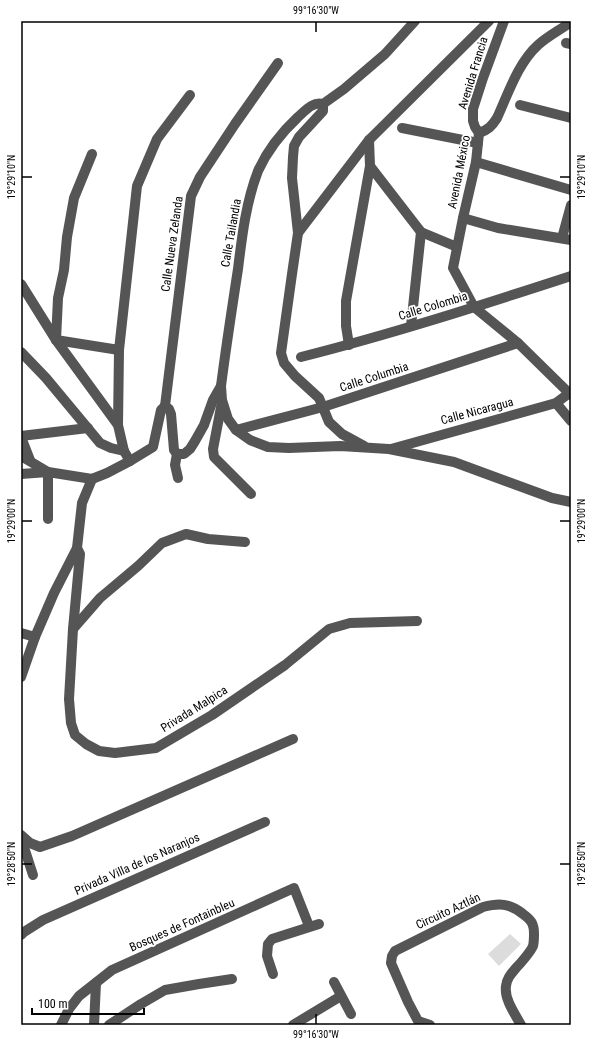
<svg xmlns="http://www.w3.org/2000/svg" width="592" height="1046" font-family="'Roboto Condensed',sans-serif">
<style>
.green{fill:#dcdcdc}
.lines{fill:none;stroke-linecap:round;stroke-linejoin:round}
.minor{stroke:#555;stroke-width:10}
.ticks{fill:none;stroke:#000;stroke-width:1.5}
.labels{text-anchor:middle;stroke-width:3.5;stroke-linejoin:round;paint-order:stroke}
.street-label{font-size:12px;fill:#000;stroke:#fff}
.neatline{fill:none;stroke:#000;stroke-width:1.5}
.ticks-label{font-size:10px;text-anchor:middle;fill:#000}
</style>
<rect width="100%" height="100%" fill="#fff"/>
<polygon class="green" points="510,934 521,944 499,966 488,954"/>
<g class="lines">
<g class="minor">
<path d="M 415,21 L 385,54 L 344,89 L 323,104 C 313,101 305,111 298,117 C 282,132 267,151 258,171 C 246,202 242,236 238,269 C 232,308 226,347 221,386 L 222,400 L 228,419 L 236,430 L 250,440 L 268,447 L 289,448 L 340,446 L 389,449 L 454,462 L 552,498 L 571,502"/>
<polyline points="566,43 571,44"/>
<polyline points="323,104 323,111 299,137 294,146 293,157 292,178 298,233 292,274 281,353 284,363 295,376 319,398 329,422 342,434 364,446"/>
<polyline points="520,105 571,118"/>
<polyline points="402,128 478,143"/>
<polyline points="479,133 476,162 463,218 453,268 474,307 518,343 571,395"/>
<path d="M 479,133 C 488,130 492,126 497,118 C 508,94 518,63 538,45 C 548,36 560,30 571,22"/>
<polyline points="479,133 475,127 473,121 473,109 483,78 504,21"/>
<polyline points="369,140 370,166 421,232 457,247"/>
<polyline points="92,154 74,198 67,237 64,270 58,298 56,340 119,350"/>
<polyline points="476,162 571,190"/>
<polyline points="463,218 498,228 571,240"/>
<polyline points="298,233 369,140 489,21"/>
<polyline points="562,238 571,205"/>
<polyline points="21,284 56,340 118,425 124,451 130,461"/>
<polyline points="411,326 421,232"/>
<polyline points="349,345 346,326 346,301 370,166"/>
<polyline points="21,352 46,378 100,443 111,448 124,451"/>
<path d="M 301,357 C 392,334 482,305 571,276"/>
<polyline points="222,402 213,449 214,457 251,494"/>
<polyline points="556,403 571,421"/>
<polyline points="165,406 191,196 200,177 235,124 278,63"/>
<polyline points="165,406 169,409 171,414 174,450 177,454 184,454 190,449 195,441 204,425 213,400 221,386"/>
<polyline points="118,425 119,350 137,186 157,139 190,95"/>
<polyline points="236,430 323,407 518,343"/>
<polyline points="21,436 88,428"/>
<polyline points="21,437 30,460"/>
<polyline points="391,449 556,403 568,394"/>
<polyline points="177,454 175,465 178,478"/>
<polyline points="21,456 48,472 92,479 107,473 130,461 153,447 161,410 165,406"/>
<polyline points="21,474 48,472 48,519"/>
<polyline points="77,548 80,554 73,629 69,699 71,723 75,735 86,744 99,751 115,753 156,748 212,715 285,665 329,629 350,623 417,621"/>
<polyline points="73,629 100,598 138,566 162,543 186,534 208,539 245,542"/>
<polyline points="21,633 35,637"/>
<polyline points="21,677 35,637 54,593 77,548 82,503 92,479"/>
<polyline points="21,835 30,843 40,847 72,836 293,739"/>
<polyline points="21,838 33,875"/>
<polyline points="21,935 24,932 43,920 265,822"/>
<polyline points="273,974 267,956 268,944 272,939 319,924"/>
<polyline points="334,982 351,1014"/>
<polyline points="61,1025 69,1009 79,996 112,970 294,888 309,926"/>
<polyline points="94,1025 96,983"/>
<polyline points="109,1025 141,1004 165,990 199,984 232,979"/>
<polyline points="293,1025 341,996"/>
<path d="M 430,1025 L 418,1021 L 408,1002 L 391,963 L 392,956 L 395,951 L 483,907 C 499,903 509,903 523,914 C 531,920 534,923 534,934 C 534,937 534,942 533,946 C 531,951 521,963 516,968 C 511,974 507,978 506,986 C 504,999 515,1014 521,1025"/>
</g>
</g>
<path class="ticks" d="M 316,22 L 316,32M 22,177 L 32,177M 560,177 L 570,177M 22,521 L 32,521M 560,521 L 570,521M 22,864 L 32,864M 560,864 L 570,864M 316,1014 L 316,1024"/>
<g class="labels">
<g class="street-label">
<text transform="translate(473 73) rotate(-73)" y="4">Avenida Francia</text>
<text transform="translate(459 172) rotate(-79)" y="4">Avenida México</text>
<text transform="translate(231 233) rotate(-80)" y="4">Calle Tailandia</text>
<text transform="translate(172 244) rotate(-82)" y="4">Calle Nueva Zelanda</text>
<text transform="translate(433 306) rotate(-17)" y="4">Calle Colombia</text>
<text transform="translate(374 377) rotate(-18)" y="4">Calle Columbia</text>
<text transform="translate(477 411) rotate(-15)" y="4">Calle Nicaragua</text>
<text transform="translate(194 709) rotate(-32)" y="4">Privada Malpica</text>
<text transform="translate(137 864) rotate(-24)" y="4">Privada Villa de los Naranjos</text>
<text transform="translate(448 911) rotate(-25)" y="4">Circuito Aztlán</text>
<text transform="translate(182 925) rotate(-24)" y="4">Bosques de Fontainbleu</text>
</g>
</g>
<rect width="592" height="1046" fill="none" stroke="#ffffff" stroke-width="44"/>
<path d="M32 1008v6h112v-6" fill="none" stroke="#000000" stroke-width="2"/>
<text x="38" y="1008" font-size="12" fill="#000000" stroke="#ffffff" stroke-width="3" paint-order="stroke">100 m</text>
<rect x="22" y="22" width="548" height="1002" class="neatline"/>
<g class="ticks-label">
<text x="316" y="14">99°16'30"W</text>
<text transform="translate(11 177) rotate(-90)" y="4">19°29'10"N</text>
<text transform="translate(581 177) rotate(-90)" y="4">19°29'10"N</text>
<text transform="translate(11 521) rotate(-90)" y="4">19°29'00"N</text>
<text transform="translate(581 521) rotate(-90)" y="4">19°29'00"N</text>
<text transform="translate(11 864) rotate(-90)" y="4">19°28'50"N</text>
<text transform="translate(581 864) rotate(-90)" y="4">19°28'50"N</text>
<text x="316" y="1038">99°16'30"W</text>
</g>
</svg>
